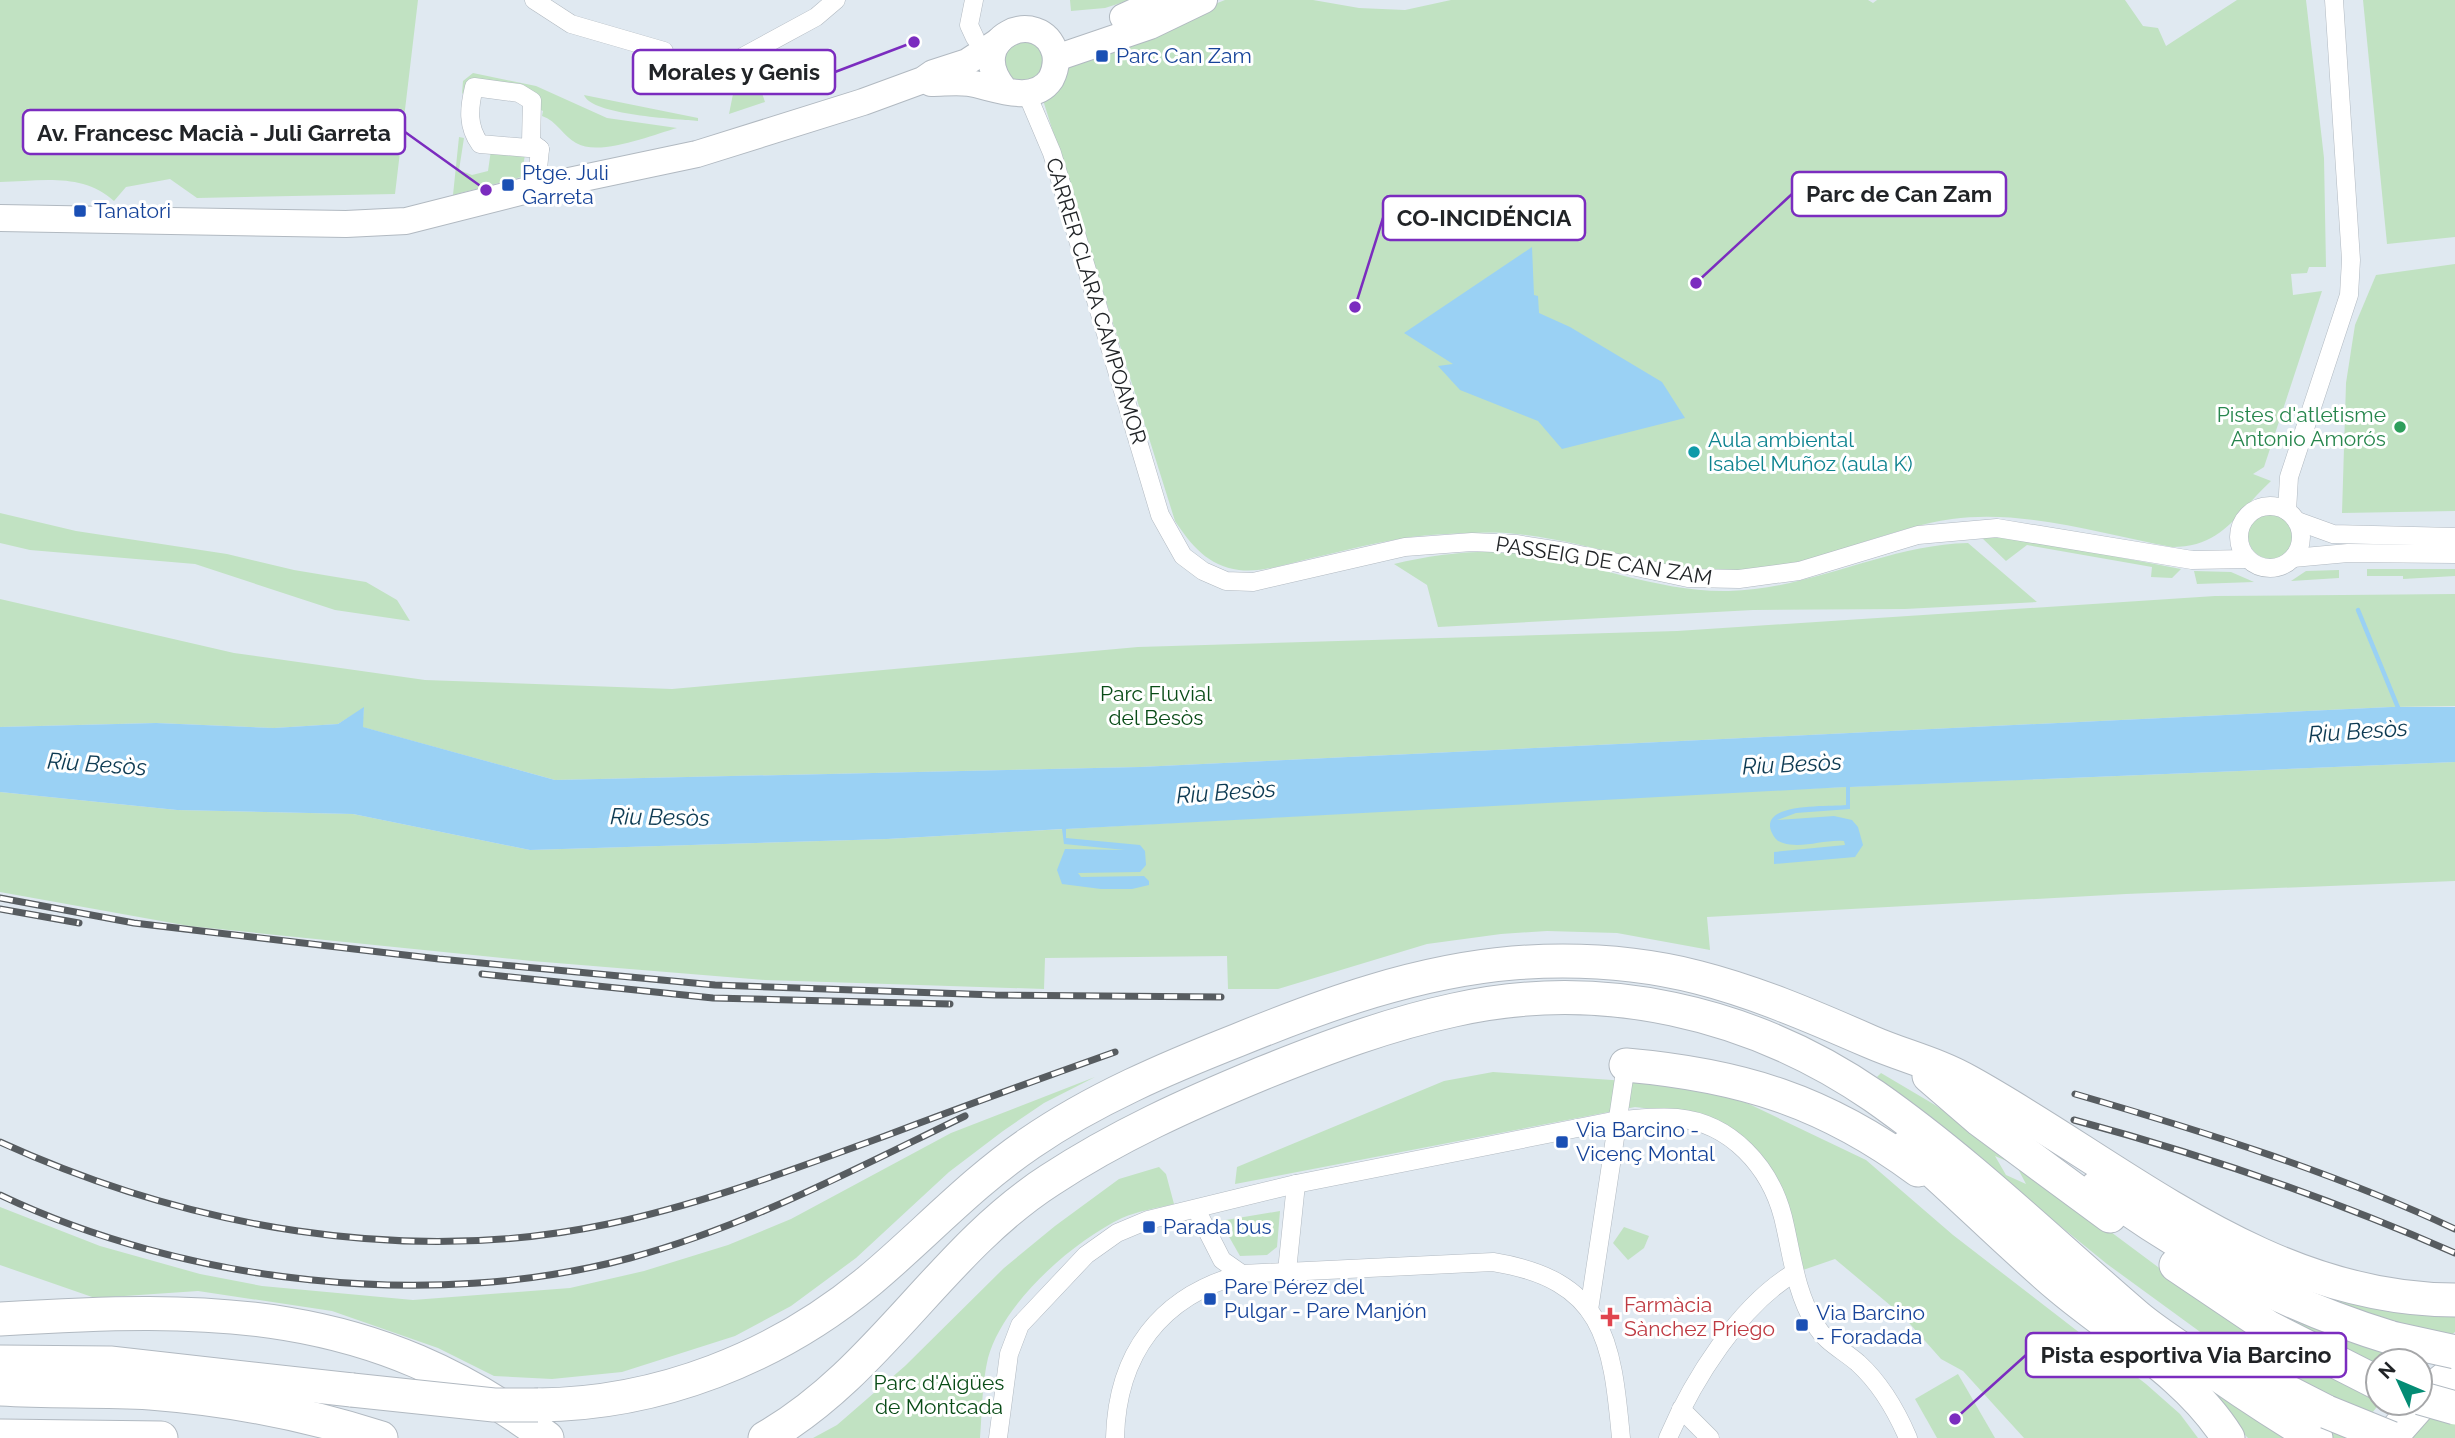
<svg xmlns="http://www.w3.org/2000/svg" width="2455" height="1438" font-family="Raleway,sans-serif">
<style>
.green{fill:#c1e2c2;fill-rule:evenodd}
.water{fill:#9ad1f4}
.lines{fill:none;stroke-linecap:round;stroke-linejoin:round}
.stream{stroke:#9ad1f4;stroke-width:4.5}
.street-casing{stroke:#b1b9c1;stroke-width:19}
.secondary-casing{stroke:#b1b9c1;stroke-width:28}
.highway-casing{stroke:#b1b9c1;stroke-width:35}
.street{stroke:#fff;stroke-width:18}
.secondary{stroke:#fff;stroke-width:26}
.highway{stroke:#fff;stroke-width:33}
.rail-casing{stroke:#575c60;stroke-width:7}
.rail{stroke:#fff;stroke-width:4.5;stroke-dasharray:13;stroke-linecap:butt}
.highway-bridge-casing{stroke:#b1b9c1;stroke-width:35;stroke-linecap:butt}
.highway-bridge{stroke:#fff;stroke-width:33}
.transit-dot{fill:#1a4fb4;stroke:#fff;stroke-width:2.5}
.leisure-dot{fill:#2e9e5b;stroke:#fff;stroke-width:2.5}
.culture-dot{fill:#0f9aa8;stroke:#fff;stroke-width:2.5}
.health-dot{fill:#e0444e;stroke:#fff;stroke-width:2.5}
.labels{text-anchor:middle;stroke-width:6;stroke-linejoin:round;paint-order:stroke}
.transit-label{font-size:21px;fill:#164399;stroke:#fff;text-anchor:start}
.street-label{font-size:21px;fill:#212427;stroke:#fff}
.leisure-label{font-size:21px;fill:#27864d;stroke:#fff;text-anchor:end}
.culture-label{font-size:21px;fill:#0d838f;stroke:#fff;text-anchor:start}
.park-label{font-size:21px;fill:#094c17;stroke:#fff}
.health-label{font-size:21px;fill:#be3a42;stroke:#fff;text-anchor:start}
.water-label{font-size:23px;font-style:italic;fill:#0e3b53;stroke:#fff}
.leader{fill:none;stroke:#7b2cbf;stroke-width:2.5}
.callout-dot{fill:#7b2cbf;stroke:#fff;stroke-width:2.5}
.callout{fill:#fff;stroke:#7b2cbf;stroke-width:2.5}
.callout-label{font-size:23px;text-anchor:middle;font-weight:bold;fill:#212427}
</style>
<rect width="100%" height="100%" fill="#e0e9f1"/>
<g class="green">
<path d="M 0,0 L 418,0 L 395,194 L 197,198 L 170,179 L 126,187 L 114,201 C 83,172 39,181 0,182 Z"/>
<polygon points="1070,0 1130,0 1105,8 1071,11"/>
<path d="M 1225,0 L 1313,0 L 1359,8 L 1405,10 L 1451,0 L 1868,0 L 1873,3 L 1877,0 L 2125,0 L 2143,26 L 2158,28 L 2166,46 L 2237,0 L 2306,0 L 2324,158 L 2326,267 L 2309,267 L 2307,273 L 2291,274 L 2293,295 L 2322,291 L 2264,467 L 2253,474 L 2271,481 C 2236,513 2224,547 2172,547 C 2101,534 2024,509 1952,519 C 1878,530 1810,569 1736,571 C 1661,573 1590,541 1516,534 C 1494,531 1470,533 1447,534 C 1402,535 1356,548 1312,558 C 1289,563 1263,573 1239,570 C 1208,566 1191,545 1175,521 L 1043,100 L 1065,64 Z"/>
<polygon points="2363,0 2455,0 2455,237 2387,244"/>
<circle cx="1023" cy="61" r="20"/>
<path d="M 473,73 L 536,86 L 607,118 L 677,128 C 652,135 599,157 576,143 C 563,136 557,121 542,116 L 543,111 L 536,108 L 537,103 L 470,86 L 462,94 L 463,81 Z"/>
<polygon points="735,84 762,93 765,102 729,114"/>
<path d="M 584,95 L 698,118 L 698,121 C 677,119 591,115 584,95 Z"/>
<polygon points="459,137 464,138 459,170 472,175 488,171 491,150 525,155 521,177 453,195"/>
<polygon points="2455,264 2455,511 2342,513 2346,383 2355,325 2376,275"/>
<polygon points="0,513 76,531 227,554 294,570 366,582 397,600 410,621 335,610 195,564 30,550 0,543"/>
<circle cx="2271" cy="536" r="23"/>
<polygon points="1981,537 2017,538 2181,569 2172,578 2151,577 2152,567 2027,545 2006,561"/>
<path d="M 1968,543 L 2037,602 L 1905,609 L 1753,610 L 1438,627 L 1427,585 L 1394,564 C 1428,556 1464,551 1499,552 C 1577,555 1651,593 1729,591 C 1812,589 1886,545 1968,543 Z"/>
<polygon points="2367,569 2455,569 2455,576 2403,579 2403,576 2367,576"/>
<polygon points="2339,570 2339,578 2291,581 2306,571"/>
<polygon points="2194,571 2231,572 2254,582 2197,584"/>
<polygon points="2455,594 2455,706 2391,707 1140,767 555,780 362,727 364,708 338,724 274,728 156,723 0,727 0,599 234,653 425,680 672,689 1138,647 1677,631 2215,596"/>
<polygon points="2455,762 2455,881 2126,894 1707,917 1710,950 1617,933 1547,931 1501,934 1427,944 1278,989 1228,989 1227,956 1045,958 1044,989 765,980 532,961 189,926 0,892 0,792 177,810 353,814 530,850 887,839 1702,793"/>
<polygon points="1493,1072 1671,1084 1712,1091 1749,1104 1866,1160 1953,1235 2146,1384 2180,1414 2198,1438 2024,1438 1963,1371 1941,1359 1903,1316 1835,1259 1803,1270 1743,1139 1705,1115 1635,1107 1235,1184 1237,1167 1444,1081"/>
<path d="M 1881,1073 L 1935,1105 L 2013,1159 L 2166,1273 L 2340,1351 L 2227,1284 L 2360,1317 L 2174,1218 L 2455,1304 L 2455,1332 L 2420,1361 L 2378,1361 L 2380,1403 L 2352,1438 L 2312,1438 L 2256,1365 L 2203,1334 L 2107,1264 L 1877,1077 ZM 1995,1156 L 2016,1165 L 2026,1184 L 2006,1175 Z"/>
<polygon points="1095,1077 1044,1103 1003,1131 949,1172 856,1258 791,1306 735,1336 622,1372 552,1379 494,1376 438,1348 332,1311 198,1291 95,1298 0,1265 0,1207 100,1246 200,1274 262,1286 413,1300 570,1288 644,1271 728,1245 791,1219 951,1133"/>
<path d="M 1159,1167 L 1166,1174 L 1174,1204 C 1157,1208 1138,1211 1122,1218 C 1072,1242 1003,1303 988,1358 C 982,1383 982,1412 980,1438 L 813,1438 L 837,1425 L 905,1366 L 1004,1268 L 1055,1226 L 1119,1179 Z"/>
<polygon points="1280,1211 1277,1247 1267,1255 1240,1256 1220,1221"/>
<polygon points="1624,1227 1649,1236 1644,1248 1628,1260 1613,1243"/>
<polygon points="2159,1348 2293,1438 2248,1438"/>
<polygon points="1958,1374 1995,1438 1937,1438 1915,1399"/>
<polygon points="2455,1385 2455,1438 2405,1438"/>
</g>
<g class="water">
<polygon points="1532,247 1534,295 1538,296 1539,313 1570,327 1662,382 1685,418 1562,449 1538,421 1460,390 1438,366 1453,364 1404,333"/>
<path d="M 364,707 L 363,727 L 555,780 L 1140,767 L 2391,707 L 2455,707 L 2455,762 L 1850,787 L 1850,809 L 1796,813 L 1777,820 L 1834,816 L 1852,820 L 1858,827 L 1863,845 L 1855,857 L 1774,864 L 1774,852 L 1845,845 L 1844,841 C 1825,839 1802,849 1783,843 C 1778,842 1774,838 1772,833 C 1757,802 1829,807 1846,805 L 1846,787 L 1066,829 L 1066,838 L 1140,845 L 1145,851 L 1146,865 L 1140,872 L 1078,873 L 1081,877 L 1144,876 L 1149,881 L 1149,885 L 1132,889 L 1101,889 L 1062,884 L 1057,870 L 1065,849 L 1125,850 L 1064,844 L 1062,829 L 887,839 L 530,850 L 353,814 L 177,810 L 0,792 L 0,727 L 156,723 L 274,728 L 338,724 Z"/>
</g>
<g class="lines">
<polyline class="stream" points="2358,610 2399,710"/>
<g class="street-casing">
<g id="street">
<polyline points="534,0 571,24 664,51"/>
<polyline points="974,0 969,25 975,38"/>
<polyline points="724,67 816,17 836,0"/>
<path d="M 474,87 L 519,93 L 532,101 L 531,142 L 540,149 L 480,144 C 467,126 469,108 474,87 Z"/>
<polyline points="1027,94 1052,153 1160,515 1183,556 1203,571 1226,581 1253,582 1405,547 1472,542 1516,544 1566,552 1688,578 1739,579 1799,571 1918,535 1997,528 2192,560 2248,559"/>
<polyline points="536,188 540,149"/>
<circle cx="2270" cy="537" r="31"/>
<polyline points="2287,511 2289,477 2349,295 2351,260 2334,0"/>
<polyline points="2297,521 2333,534 2455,537"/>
<polyline points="2293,558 2348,553 2455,554"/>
<polyline points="1196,1209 1222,1260 1242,1274"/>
<polyline points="1287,1271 1296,1184"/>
<polyline points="1589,1310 1626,1065"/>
<polyline points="1681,1409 1710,1438"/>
<path d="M 998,1438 L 1009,1354 L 1020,1325 L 1086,1255 L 1117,1233 L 1148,1220 L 1296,1184 L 1618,1120 C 1637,1119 1658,1116 1677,1118 C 1731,1123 1770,1167 1783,1217 C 1792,1254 1795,1291 1815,1324 C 1825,1342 1843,1350 1858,1363 C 1881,1384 1896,1410 1908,1438"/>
<path d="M 1115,1438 C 1117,1354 1160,1296 1242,1274 L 1493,1262 C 1604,1280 1612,1339 1621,1438"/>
<path d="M 1668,1438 C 1693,1380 1739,1306 1794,1273"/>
</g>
</g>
<g class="secondary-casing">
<g id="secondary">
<polyline points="1123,17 1161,0"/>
<polyline points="1056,58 1150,26 1204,0"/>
<path d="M 931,83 C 944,83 957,81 969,83 C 994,87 1033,106 1051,79 C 1055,71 1057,62 1055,53 C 1041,4 962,38 1004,89"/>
<polyline points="0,218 346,224 406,221 536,188 697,154 863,102 923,80 933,73 967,62 999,41"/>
</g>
</g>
<g class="highway-casing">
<g id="highway">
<path d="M 1626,1065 C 1740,1075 1825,1101 1918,1170"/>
<polyline points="1929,1076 1980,1120 2110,1216"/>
<path d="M 1906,1147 C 1959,1193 2008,1243 2061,1288 C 2117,1335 2189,1375 2228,1438"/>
<path d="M 2097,1187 C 2188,1254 2283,1305 2392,1338"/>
<polyline points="2176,1265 2268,1327 2378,1383"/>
<path d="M 0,1319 C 208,1306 373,1305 547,1438"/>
<polyline points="0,1362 110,1363 352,1390"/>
<polyline points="2249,1372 2327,1412"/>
<path d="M 0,1389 C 50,1392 100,1390 150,1393 C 227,1399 307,1414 381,1438"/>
<path d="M 538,1405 C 659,1404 776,1358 869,1281 C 923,1236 971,1183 1030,1143 C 1094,1099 1167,1068 1238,1040 C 1326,1004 1418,971 1513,963 C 1657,952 1743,986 1871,1042 C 1903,1056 1938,1064 1969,1082 C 2124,1168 2266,1300 2455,1300"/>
<polyline points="0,1436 161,1438"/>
<path d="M 765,1438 C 879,1373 941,1250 1050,1180 C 1117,1136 1188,1104 1263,1073 C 1325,1048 1389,1024 1454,1010 C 1600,977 1752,1012 1874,1096 C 1967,1161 2048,1240 2134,1314 C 2152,1330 2174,1343 2193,1357 C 2233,1386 2274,1413 2316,1438"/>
<polyline points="2390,1438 2435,1387 2455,1371"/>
</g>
</g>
<use href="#street" class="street"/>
<use href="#secondary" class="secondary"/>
<use href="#highway" class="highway"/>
<g class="rail-casing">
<g id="rail">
<polyline points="0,898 134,923 439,959 715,985 995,995 1221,997"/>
<polyline points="0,909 79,923"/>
<polyline points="482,974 713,998 950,1004"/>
<path d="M 2075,1094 C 2205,1132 2333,1172 2455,1229"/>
<path d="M 2074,1120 C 2204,1155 2332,1199 2455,1253"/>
<path d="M 0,1142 C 186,1227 406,1267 608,1224 C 703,1204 794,1169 885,1136 C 962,1107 1039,1079 1115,1052"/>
<path d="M 0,1195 C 185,1283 431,1312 630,1258 C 748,1226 855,1169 965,1116"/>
</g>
</g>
<use href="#rail" class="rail"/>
<g class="highway-bridge-casing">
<g id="highway-bridge">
<polyline points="2392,1338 2455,1352"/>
<polyline points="352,1390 494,1405 538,1405"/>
<polyline points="2420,1398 2455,1408"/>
<polyline points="2327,1412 2391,1438"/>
</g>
</g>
<use href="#highway-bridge" class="highway-bridge"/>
</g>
<g class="transit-dot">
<rect x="1095" y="49" width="14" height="14" rx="3.5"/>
<rect x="501" y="178" width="14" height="14" rx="3.5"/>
<rect x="73" y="204" width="14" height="14" rx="3.5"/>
<rect x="1555" y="1135" width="14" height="14" rx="3.5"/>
<rect x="1142" y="1220" width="14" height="14" rx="3.5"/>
<rect x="1203" y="1292" width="14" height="14" rx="3.5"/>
<rect x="1795" y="1318" width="14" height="14" rx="3.5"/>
</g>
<circle class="leisure-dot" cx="2400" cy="427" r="7"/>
<circle class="culture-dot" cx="1694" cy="452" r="7"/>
<path class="health-dot" d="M1606.5 1306.5h7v7h7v7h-7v7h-7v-7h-7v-7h7z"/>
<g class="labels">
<g class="transit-label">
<text x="1116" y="63">Parc Can Zam</text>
<text x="522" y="180">Ptge. Juli<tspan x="522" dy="24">Garreta</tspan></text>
<text x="94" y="218">Tanatori</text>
<text x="1576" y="1137">Via Barcino -<tspan x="1576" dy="24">Vicenç Montal</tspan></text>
<text x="1163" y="1234">Parada bus</text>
<text x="1224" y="1294">Pare Pérez del<tspan x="1224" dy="24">Pulgar - Pare Manjón</tspan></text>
<text x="1816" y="1320">Via Barcino<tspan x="1816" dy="24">- Foradada</tspan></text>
</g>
<g class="street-label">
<text transform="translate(1096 301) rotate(73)" y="7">CARRER CLARA CAMPOAMOR</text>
<text transform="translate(1604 561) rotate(9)" y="7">PASSEIG DE CAN ZAM</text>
</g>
<g class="leisure-label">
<text x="2386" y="422">Pistes d'atletisme<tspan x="2386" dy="24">Antonio Amorós</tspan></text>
</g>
<g class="culture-label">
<text x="1708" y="447">Aula ambiental<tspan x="1708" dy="24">Isabel Muñoz (aula K)</tspan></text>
</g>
<g class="park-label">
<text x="1156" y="701">Parc Fluvial<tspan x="1156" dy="24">del Besòs</tspan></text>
<text x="939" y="1390">Parc d'Aigües<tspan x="939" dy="24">de Montcada</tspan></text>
</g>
<g class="health-label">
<text x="1624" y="1312">Farmàcia<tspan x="1624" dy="24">Sànchez Priego</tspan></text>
</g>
<g class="water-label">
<text transform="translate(2358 731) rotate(-4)" y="8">Riu Besòs</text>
<text transform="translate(97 764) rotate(4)" y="8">Riu Besòs</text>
<text transform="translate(1792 764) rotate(-3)" y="8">Riu Besòs</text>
<text transform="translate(1226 792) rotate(-4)" y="8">Riu Besòs</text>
<text transform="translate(660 817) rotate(1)" y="8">Riu Besòs</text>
</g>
</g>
<path class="leader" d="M914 42L835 72M486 190L405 132M1696 283L1792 194M1355 307L1383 218M1955 1419L2026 1355"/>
<g class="callout-dot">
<circle cx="914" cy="42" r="7"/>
<circle cx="486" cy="190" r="7"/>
<circle cx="1696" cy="283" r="7"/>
<circle cx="1355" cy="307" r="7"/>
<circle cx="1955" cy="1419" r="7"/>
</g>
<g class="callout">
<rect x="633" y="50" width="202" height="44" rx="7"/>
<rect x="23" y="110" width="382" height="44" rx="7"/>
<rect x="1792" y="172" width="214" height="44" rx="7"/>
<rect x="1383" y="196" width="202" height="44" rx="7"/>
<rect x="2026" y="1333" width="320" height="44" rx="7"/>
</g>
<g class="callout-label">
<text x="734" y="80">Morales y Genis</text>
<text x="214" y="141">Av. Francesc Macià - Juli Garreta</text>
<text x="1899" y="202">Parc de Can Zam</text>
<text x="1484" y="226">CO-INCIDÉNCIA</text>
<text x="2186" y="1363">Pista esportiva Via Barcino</text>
</g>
<g transform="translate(2399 1382) rotate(314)"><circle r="33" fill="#ffffff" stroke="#a6a7a9" stroke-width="2"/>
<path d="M0-5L12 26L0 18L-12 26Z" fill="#048c74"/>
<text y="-10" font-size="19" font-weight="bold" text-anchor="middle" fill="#212427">N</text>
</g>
</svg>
